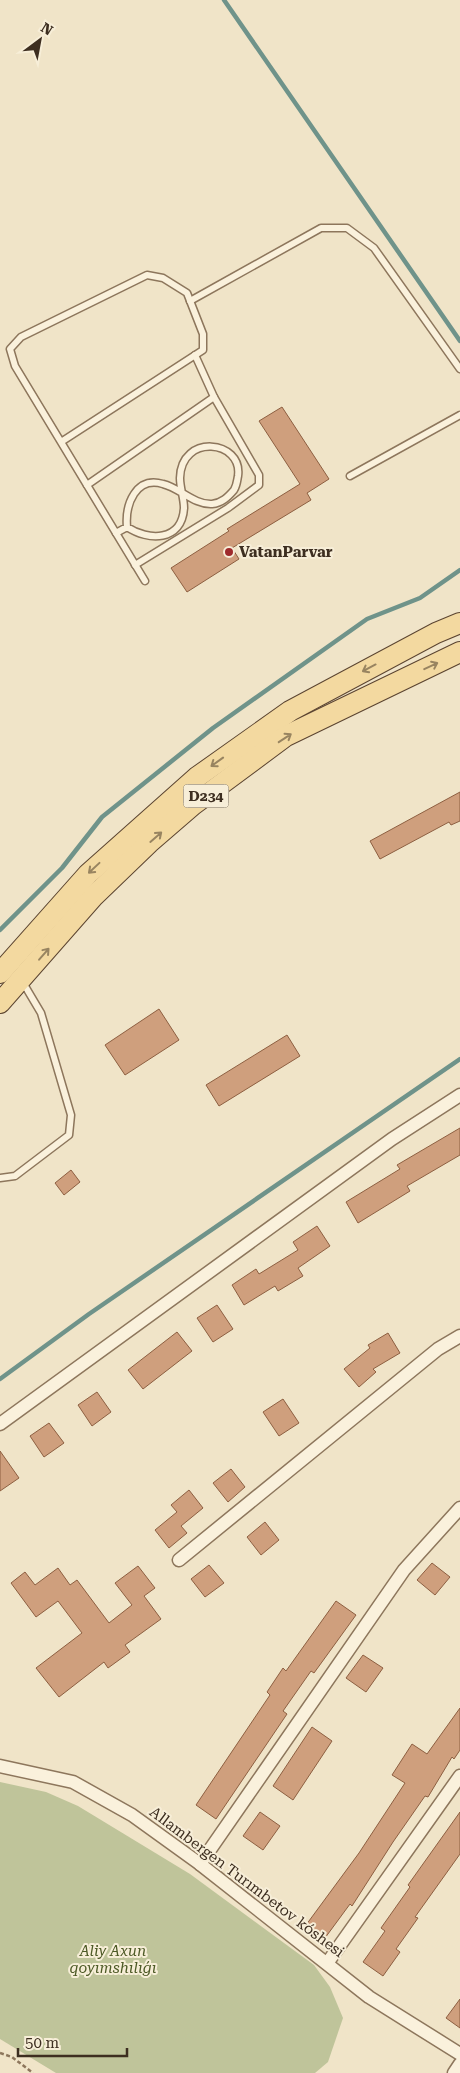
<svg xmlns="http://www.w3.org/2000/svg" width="460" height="2073" font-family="'Roboto Serif',serif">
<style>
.cemetery{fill:#bfc49a}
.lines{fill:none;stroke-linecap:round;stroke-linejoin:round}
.stream{stroke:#6f938a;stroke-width:4.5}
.building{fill:#cf9f7d;stroke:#8d5f41}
.lane-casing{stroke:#8d765c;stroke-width:9}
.street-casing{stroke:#8d765c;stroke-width:15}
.primary-casing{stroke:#5b4430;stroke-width:22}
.path{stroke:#8d765c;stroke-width:2.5;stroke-dasharray:4 2.5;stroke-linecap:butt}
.lane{stroke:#faf1dc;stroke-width:6}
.street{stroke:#faf1dc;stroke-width:12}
.primary{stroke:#f3d9a0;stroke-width:20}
.oneway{stroke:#988460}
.poi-dot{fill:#9e2a2b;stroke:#f7eed8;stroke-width:2}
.labels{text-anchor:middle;stroke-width:4;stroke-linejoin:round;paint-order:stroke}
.shield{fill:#f7eed8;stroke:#756857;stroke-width:1}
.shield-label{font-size:14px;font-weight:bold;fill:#3d2e20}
.poi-label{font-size:15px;font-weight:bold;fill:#3d2e20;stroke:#f7eed8;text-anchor:start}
.street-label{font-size:15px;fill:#3d2e20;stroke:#f7eed8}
.park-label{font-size:15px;font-style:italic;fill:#4d5a26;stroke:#f7eed8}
</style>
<rect width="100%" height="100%" fill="#f0e4c8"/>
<polygon class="cemetery" points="0,1782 46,1792 78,1806 190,1874 314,1965 330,1987 343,2018 328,2062 315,2073 56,2073 0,2039"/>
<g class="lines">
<g class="stream">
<polyline points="224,0 460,341"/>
<polyline points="0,930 62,868 102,817 213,728 367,619 420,598 460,570"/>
<polyline points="0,1379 89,1314 460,1059"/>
</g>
</g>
<g class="building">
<polygon points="282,407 329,479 307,493 311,500 232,548 239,559 187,592 171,568 229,531 227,529 300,484 259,421"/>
<polygon points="460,792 460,821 451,825 449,822 380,859 370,841"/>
<polygon points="159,1009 179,1040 125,1075 105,1045"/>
<polygon points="287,1035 300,1056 219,1106 206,1085"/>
<polygon points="460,1128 460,1155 407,1186 410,1191 358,1223 346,1202 400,1169 397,1165"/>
<polygon points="71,1170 80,1182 64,1195 55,1183"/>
<polygon points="317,1226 330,1246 298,1268 303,1276 278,1291 275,1286 244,1305 232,1285 256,1269 259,1274 298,1250 293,1242"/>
<polygon points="217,1305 233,1329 213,1342 197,1318"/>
<polygon points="177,1332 192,1351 143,1389 128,1370"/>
<polygon points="388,1333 400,1353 373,1369 376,1372 359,1387 344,1369 370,1348 368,1345"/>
<polygon points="97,1392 111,1412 92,1426 78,1405"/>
<polygon points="283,1399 299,1423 279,1436 263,1412"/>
<polygon points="49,1423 64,1443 44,1457 30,1436"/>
<polygon points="0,1451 19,1478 0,1491"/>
<polygon points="231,1469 245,1487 228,1502 213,1483"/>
<polygon points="189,1490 203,1508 181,1526 187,1533 169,1548 155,1530 177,1512 171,1505"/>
<polygon points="265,1522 279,1540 261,1555 247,1537"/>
<polygon points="432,1563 450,1577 435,1595 417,1580"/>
<polygon points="209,1565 224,1583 205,1597 191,1579"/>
<polygon points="138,1566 155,1588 144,1596 161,1619 125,1645 130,1652 108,1668 104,1662 59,1697 36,1668 82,1633 58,1601 36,1617 11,1583 25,1572 35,1585 58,1568 70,1585 77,1580 109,1623 132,1605 115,1583"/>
<polygon points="336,1601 356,1615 314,1673 311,1671 283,1711 287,1714 216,1819 196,1805 270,1695 267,1692 283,1668 286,1671"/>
<polygon points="363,1655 383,1668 366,1692 346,1678"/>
<polygon points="460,1708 460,1750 454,1759 452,1757 428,1797 425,1796 393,1842 352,1906 350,1904 325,1938 306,1925 359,1853 405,1783 392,1775 412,1744 427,1754"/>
<polygon points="312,1727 332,1741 293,1800 273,1786"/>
<polygon points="260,1812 280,1826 263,1850 243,1836"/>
<polygon points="460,1812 460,1854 415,1917 418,1918 396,1949 400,1952 383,1976 363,1962 385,1931 381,1928 410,1887 408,1885"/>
<polygon points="460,1999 460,2028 446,2018"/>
</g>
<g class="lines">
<g class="lane-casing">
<g id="lane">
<polyline points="190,301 321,228 347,228 374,248 460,369"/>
<polyline points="61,442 203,350 203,334 187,293 163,278 147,275 21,337 10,349 15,366 145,581"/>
<polyline points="350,476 460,415"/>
<polyline points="87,485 214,397 195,355"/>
<path d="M 116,533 L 127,527 C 148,541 182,542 184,508 C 184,498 180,488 180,478 C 181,433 243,440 238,476 C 237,481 237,485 234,490 C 228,497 222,503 212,504 C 194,505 180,488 163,484 C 136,476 125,504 127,527"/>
<polyline points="135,565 228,508 259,485 259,475 214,397"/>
<polyline points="0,1178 15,1176 69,1135 71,1115 41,1013 22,981"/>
</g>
</g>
<g class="street-casing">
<g id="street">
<polyline points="0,1424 392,1139 460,1095"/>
<polyline points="179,1560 438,1349 460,1336"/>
<polyline points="0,1766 73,1782 132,1815 200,1864 369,1997 460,2054"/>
<polyline points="200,1864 404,1570 460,1508"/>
<polyline points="328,1962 460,1776"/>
<polyline points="454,2073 460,2064"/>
</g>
</g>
<g class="primary-casing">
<g id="primary">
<polyline points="0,973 88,874 197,777 290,711 436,633 460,623"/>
<polyline points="0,1003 94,896 149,843 193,805 286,736 460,652"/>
</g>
</g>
<polyline class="path" points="0,2053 12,2057 33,2073"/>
<use href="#lane" class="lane"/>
<use href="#street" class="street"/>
<use href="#primary" class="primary"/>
</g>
<defs><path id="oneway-shaft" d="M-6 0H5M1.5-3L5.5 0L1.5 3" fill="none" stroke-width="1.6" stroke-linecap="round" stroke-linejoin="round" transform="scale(1.25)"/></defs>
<g class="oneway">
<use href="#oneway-shaft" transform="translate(431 666) rotate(-25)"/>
<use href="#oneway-shaft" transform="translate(369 668) rotate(152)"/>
<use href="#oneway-shaft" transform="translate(285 738) rotate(-33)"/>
<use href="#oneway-shaft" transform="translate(217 762) rotate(144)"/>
<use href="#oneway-shaft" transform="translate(156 837) rotate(-41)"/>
<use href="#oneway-shaft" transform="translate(94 868) rotate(137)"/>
<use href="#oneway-shaft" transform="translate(44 954) rotate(-49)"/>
</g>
<circle class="poi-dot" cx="229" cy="552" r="5"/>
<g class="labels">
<rect class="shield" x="183.5" y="784.5" width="45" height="23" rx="4"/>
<g class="shield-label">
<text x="206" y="801">D234</text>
</g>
<g class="poi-label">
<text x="239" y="557">VatanParvar</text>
</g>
<g class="street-label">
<text transform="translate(247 1882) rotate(37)" y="5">Allambergen Turımbetov kóshesi</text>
</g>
<g class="park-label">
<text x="113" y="1956">Aliy Axun<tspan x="113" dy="17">qoyımshılıǵı</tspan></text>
</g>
</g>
<g transform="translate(40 40) rotate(32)" stroke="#f7eed8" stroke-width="4" paint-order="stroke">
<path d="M0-4L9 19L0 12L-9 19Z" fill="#3d2e20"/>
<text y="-8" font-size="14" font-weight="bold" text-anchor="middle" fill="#3d2e20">N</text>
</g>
<path d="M18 2048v8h109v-8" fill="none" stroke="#3d2e20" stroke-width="2.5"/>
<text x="25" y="2048" font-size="15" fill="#3d2e20" stroke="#f7eed8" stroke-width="4" paint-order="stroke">50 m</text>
</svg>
